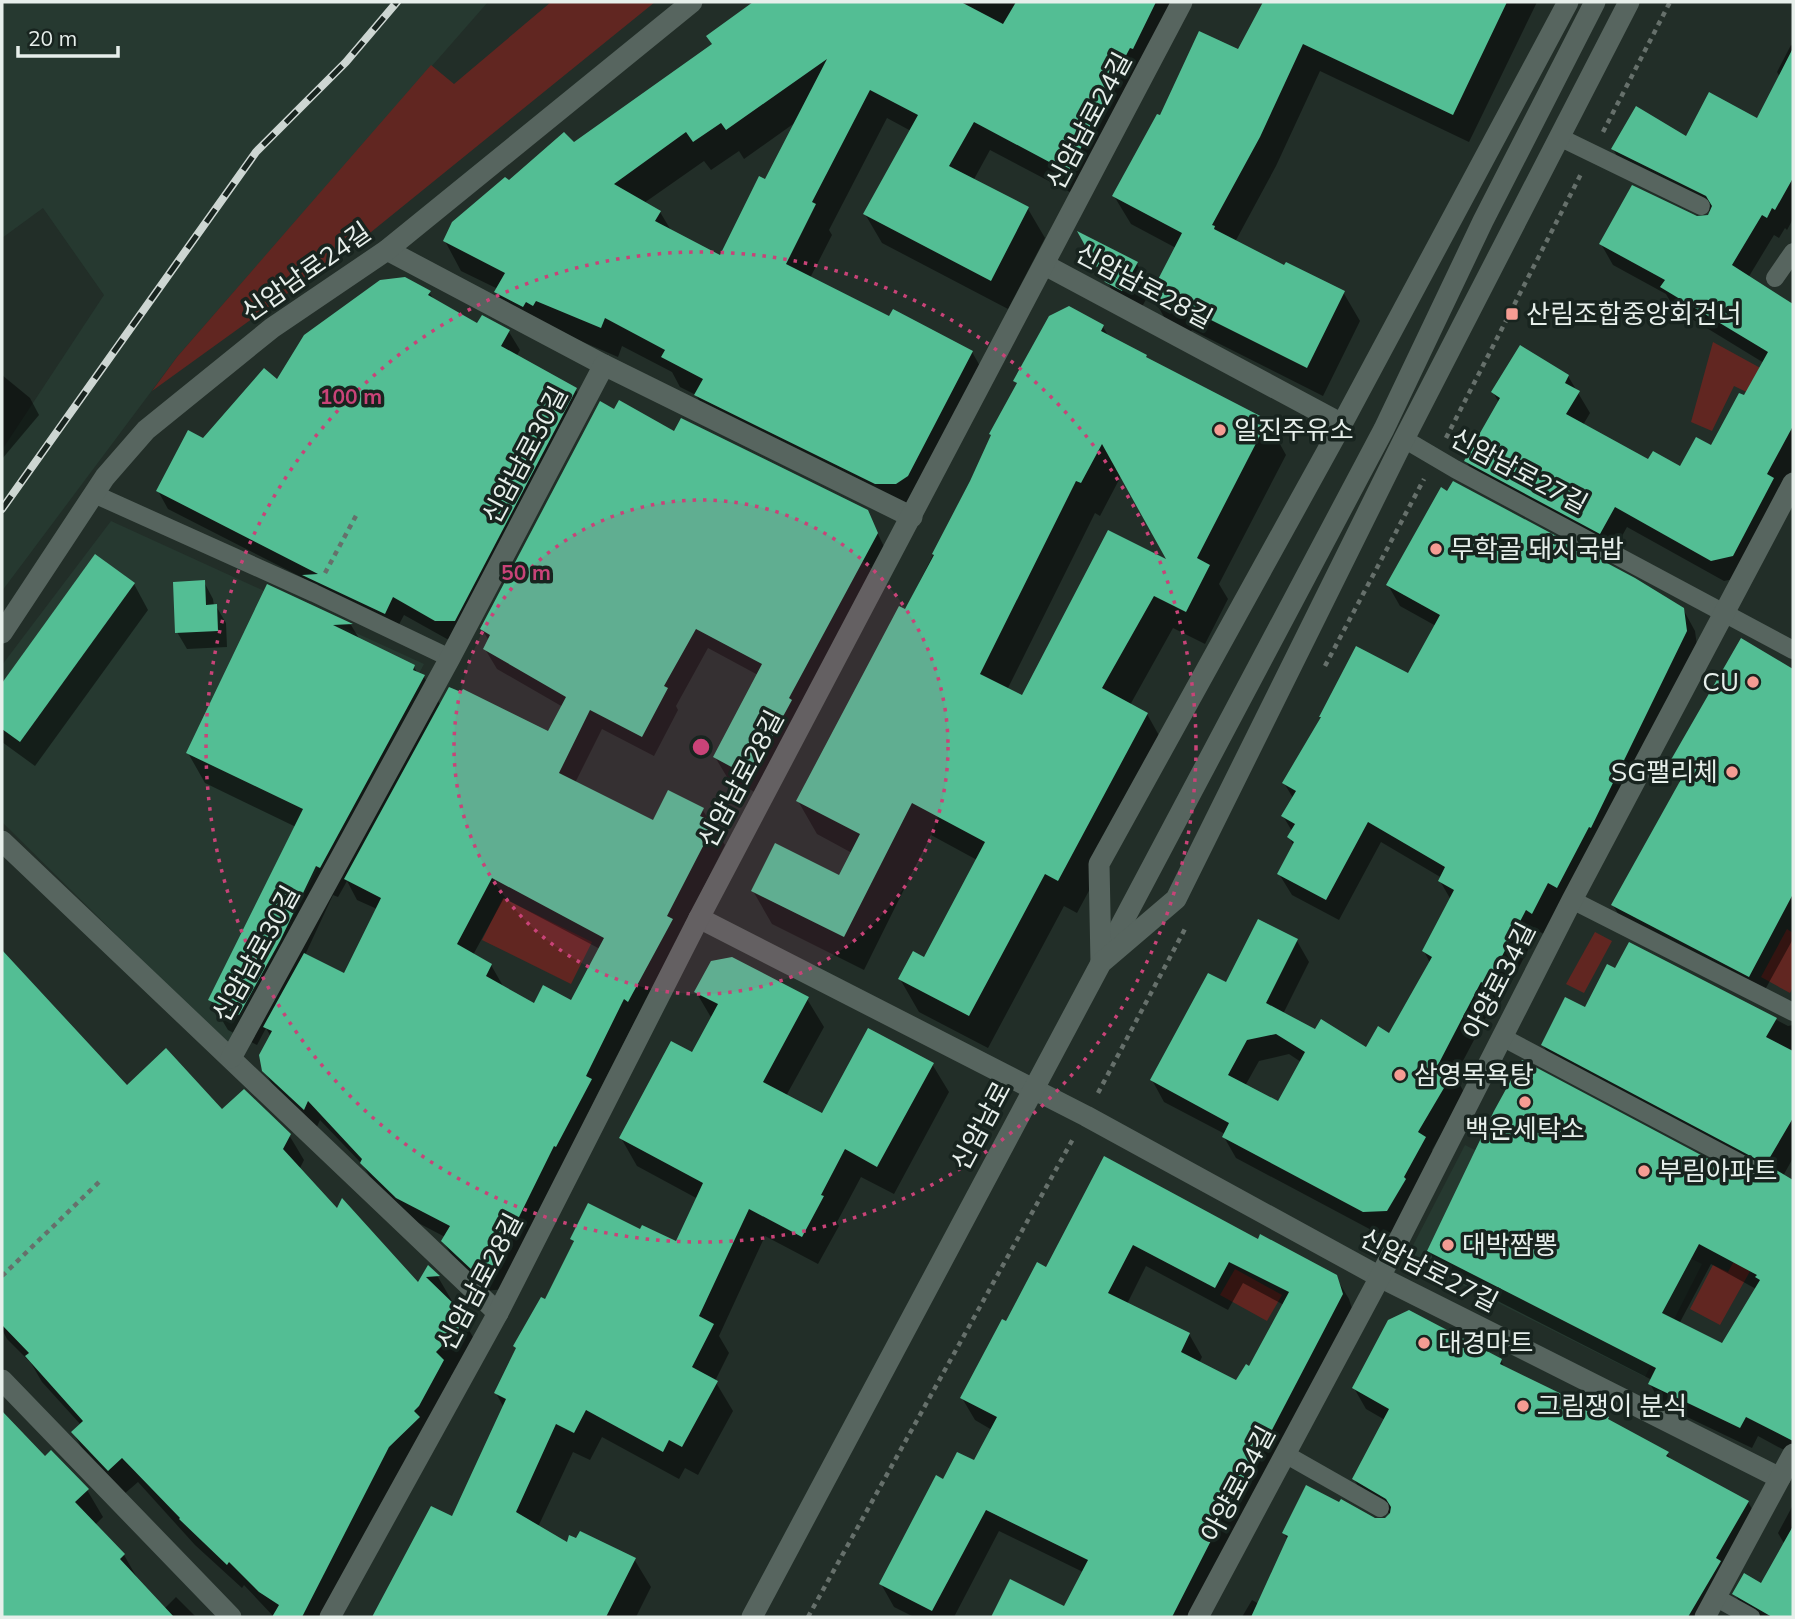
<svg xmlns="http://www.w3.org/2000/svg" width="1795" height="1619" font-family="Mulish,'Noto Sans KR',sans-serif">
<style>
.built{fill:#263930}
.green{fill:#612621}
.shadow{fill:#0007;fill-rule:evenodd}
.building{fill:#53be94;fill-rule:evenodd}
.lines{fill:none;stroke-linecap:round;stroke-linejoin:round}
.path{stroke:#66706b;stroke-width:4.5;stroke-dasharray:5 5;stroke-linecap:butt}
.service{stroke:#57655f;stroke-width:18}
.minor{stroke:#57655f;stroke-width:21}
.tertiary{stroke:#57655f;stroke-width:21}
.secondary{stroke:#57655f;stroke-width:21}
.rail-casing{stroke:#cdd6d2;stroke-width:8}
.rail{stroke:#18241f;stroke-width:5;stroke-dasharray:16;stroke-linecap:butt}
.ring{fill:none;stroke:#c94378;stroke-width:3.5;stroke-dasharray:3.5 7}
.poi-dot{fill:#f59c93;stroke:#18241f;stroke-width:2.5}
.labels{text-anchor:middle;stroke-width:7;stroke-linejoin:round;paint-order:stroke}
.street-label{font-size:26px;fill:#e7efeb;stroke:#18241f}
.poi-label{font-size:26px;fill:#e7efeb;stroke:#18241f;text-anchor:start}
.centre{fill:#c94378;stroke:#18241f;stroke-width:3.5}
.ring-label{font-size:21px;text-anchor:middle;font-weight:bold;fill:#c94378;stroke:#18241f;stroke-width:7;stroke-linejoin:round;paint-order:stroke}
</style>
<rect width="100%" height="100%" fill="#222e28"/>
<g class="built">
<polygon points="2,2 488,2 177,357 2,591 2,450 104,295 43,208 2,238"/>
<polygon points="111,521 424,664 227,1044 2,822 2,665"/>
<polygon points="1465,1145 1702,1264 1645,1377 1407,1257"/>
</g>
<g class="green">
<polygon points="551,2 655,2 360,241 152,391 177,357 431,65 454,84"/>
<polygon points="1713,342 1793,386 1792,414 1734,386 1712,431 1691,422"/>
<polygon points="503,898 592,942 571,984 482,940"/>
<polygon points="1787,929 1793,933 1793,987 1790,993 1761,977"/>
<polygon points="1595,932 1612,941 1584,993 1566,984"/>
<polygon points="1746,1239 1763,1248 1720,1325 1690,1309 1713,1265 1728,1272"/>
<polygon points="1235,1269 1282,1295 1267,1321 1220,1295"/>
</g>
<g class="shadow">
<path d="M 753,2 L 1188,2 L 1085,200 L 990,150 L 973,181 L 1028,209 L 1045,238 L 1008,309 L 882,243 L 865,214 L 911,131 L 887,118 L 829,230 L 832,235 L 810,278 L 890,318 L 972,352 L 989,382 L 913,513 L 713,424 L 696,395 L 680,387 L 672,372 L 622,346 L 618,357 L 553,329 L 513,321 L 496,292 L 498,289 L 461,271 L 445,241 L 510,182 L 574,144 L 713,45 L 754,4 ZM 796,122 L 766,181 L 721,258 L 672,232 L 660,212 L 644,203 L 704,161 L 711,170 L 739,151 L 744,159 Z"/>
<polygon points="1265,2 1537,2 1469,142 1320,71 1276,166 1235,242 1285,267 1343,292 1360,321 1323,396 1192,330 1189,335 1168,324 1150,292 1137,316 1122,308 1107,281 1137,264 1153,292 1176,248 1131,224 1114,196 1160,118 1239,51"/>
<polygon points="1791,45 1793,46 1793,219 1787,230 1785,228 1779,238 1774,235 1748,278 1793,306 1793,468 1780,492 1744,577 1724,581 1627,527 1612,554 1478,482 1466,461 1499,403 1493,392 1568,376 1590,413 1583,425 1649,462 1681,468 1711,447 1745,398 1764,363 1674,308 1666,294 1613,265 1601,244 1709,217 1711,212 1625,170 1613,149 1687,138 1758,120 1780,77 1777,72"/>
<polygon points="429,292 434,300 478,326 509,332 520,350 516,357 576,390 586,408 465,639 447,639 404,615 395,632 307,580 168,509 158,491 203,440 277,381"/>
<path d="M 1103,327 L 1109,337 L 1148,360 L 1267,421 L 1286,455 L 1219,584 L 1228,599 L 1205,644 L 1173,628 L 1130,705 L 1147,714 L 1166,748 L 1077,913 L 1064,906 L 988,1048 L 919,1012 L 900,979 L 924,959 L 977,860 L 931,835 L 864,970 L 772,924 L 753,891 L 840,878 L 852,853 L 817,834 L 798,801 L 905,611 L 1018,385 L 1015,381 ZM 1121,476 L 1170,563 L 1023,698 L 1007,690 L 1095,513 L 1100,516 Z"/>
<polygon points="2,375 30,398 39,415 2,459"/>
<path d="M 615,411 L 675,433 L 867,511 L 888,555 L 762,796 L 727,777 L 715,757 L 758,675 L 708,648 L 676,706 L 678,710 L 654,756 L 602,729 L 575,783 L 654,822 L 702,809 L 725,845 L 680,934 L 640,1021 L 636,1019 L 598,1093 L 504,1289 L 486,1291 L 455,1261 L 443,1241 L 445,1237 L 409,1218 L 374,1184 L 363,1165 L 320,1120 L 316,1129 L 276,1091 L 264,1070 L 271,1037 L 266,1028 L 257,1045 L 228,1030 L 210,1000 L 296,827 L 205,783 L 188,753 L 267,586 L 351,625 L 360,640 L 414,667 L 418,674 L 424,677 L 441,706 L 549,733 L 563,707 L 497,669 L 485,649 L 489,641 L 482,629 ZM 347,881 L 357,900 L 377,909 L 345,975 L 305,955 L 333,895 L 338,897 ZM 504,898 L 600,949 L 572,1002 L 535,1005 L 503,986 L 491,965 L 473,955 Z"/>
<polygon points="95,557 134,584 148,610 35,766 2,742 2,686"/>
<polygon points="204,582 213,599 214,606 216,606 226,623 227,647 187,649 177,632"/>
<path d="M 1388,585 L 1683,609 L 1695,631 L 1698,653 L 1544,934 L 1538,931 L 1499,1005 L 1494,1002 L 1455,1076 L 1465,1094 L 1432,1150 L 1437,1159 L 1399,1232 L 1377,1233 L 1236,1158 L 1224,1137 L 1225,1134 L 1164,1102 L 1152,1080 L 1227,985 L 1297,941 L 1309,962 L 1283,1014 L 1316,1032 L 1366,1049 L 1390,1036 L 1430,963 L 1424,951 L 1451,900 L 1440,881 L 1442,878 L 1381,842 L 1339,920 L 1292,895 L 1279,874 L 1294,846 L 1289,837 L 1292,831 L 1283,816 L 1293,798 L 1284,783 L 1408,675 L 1436,626 L 1400,606 ZM 1289,1054 L 1301,1062 L 1279,1103 L 1245,1086 L 1259,1061 Z"/>
<polygon points="1741,640 1793,671 1793,939 1761,997 1625,926 1613,905 1680,783 1670,765"/>
<path d="M 1630,944 L 1788,1026 L 1793,1025 L 1793,1158 L 1783,1176 L 1793,1182 L 1793,1455 L 1758,1436 L 1752,1448 L 1662,1405 L 1650,1384 L 1652,1380 L 1441,1272 L 1429,1251 L 1747,1182 L 1759,1182 L 1764,1176 L 1555,1066 L 1543,1045 L 1586,1009 L 1616,970 ZM 1711,1264 L 1756,1289 L 1723,1345 L 1679,1324 Z"/>
<polygon points="2,953 127,1087 222,1112 289,1135 304,1160 299,1170 337,1211 419,1285 428,1267 438,1277 452,1301 448,1301 458,1311 473,1337 476,1351 451,1376 457,1386 329,1617 274,1617 244,1585 242,1588 195,1545 138,1482 123,1495 87,1458 73,1432 81,1425 42,1382 31,1363 7,1339 2,1329"/>
<polygon points="696,992 807,999 824,1027 786,1096 822,1116 932,1064 949,1092 894,1194 861,1177 837,1222 839,1226 818,1264 765,1236 719,1336 729,1353 715,1381 733,1411 698,1475 685,1468 679,1479 602,1437 590,1460 573,1452 538,1527 568,1544 634,1559 651,1587 636,1617 374,1617 432,1508 453,1519 504,1408 496,1393 574,1243 572,1239 641,1231 677,1243 698,1199 637,1166 621,1138 693,1054 712,1019"/>
<path d="M 1104,1158 L 1258,1241 L 1335,1276 L 1349,1299 L 1355,1318 L 1196,1617 L 993,1617 L 1011,1582 L 1064,1608 L 1083,1572 L 999,1531 L 954,1617 L 914,1617 L 894,1607 L 881,1584 L 944,1481 L 975,1462 L 992,1430 L 975,1420 L 962,1398 L 1007,1323 L 1047,1269 ZM 1146,1266 L 1228,1310 L 1243,1283 L 1284,1305 L 1250,1368 L 1237,1383 L 1199,1363 L 1202,1357 L 1189,1334 L 1127,1304 Z"/>
<polygon points="1501,1361 1505,1368 1667,1453 1672,1462 1748,1502 1760,1523 1713,1617 1242,1617 1252,1600 1259,1604 1288,1540 1284,1533 1386,1520 1391,1514 1366,1500 1354,1479 1385,1420 1366,1409 1354,1388"/>
<polygon points="2,1413 45,1458 87,1490 103,1517 95,1525 124,1555 140,1583 164,1609 176,1597 196,1617 2,1617"/>
<polygon points="1793,1505 1793,1617 1751,1617 1747,1615 1735,1594 1762,1585 1785,1545 1778,1533"/>
</g>
<g class="building">
<path d="M 753,2 L 961,2 L 1003,24 L 1016,2 L 1156,2 L 1133,49 L 1130,48 L 1103,99 L 1106,101 L 1068,172 L 974,122 L 949,166 L 1029,207 L 991,281 L 863,214 L 918,115 L 870,90 L 812,202 L 816,204 L 786,264 L 889,316 L 893,309 L 973,351 L 908,476 L 896,484 L 875,484 L 694,395 L 703,379 L 661,357 L 665,350 L 605,318 L 601,328 L 536,301 L 533,306 L 526,302 L 523,307 L 494,292 L 505,273 L 443,241 L 452,222 L 505,177 L 509,180 L 564,132 L 574,142 L 712,44 L 706,36 ZM 827,59 L 765,179 L 759,176 L 720,255 L 655,221 L 661,211 L 614,184 L 686,132 L 693,142 L 721,123 L 726,130 Z"/>
<polygon points="1263,2 1507,2 1453,115 1303,44 1260,137 1212,225 1215,226 1214,229 1284,265 1286,262 1345,291 1307,368 1175,302 1172,307 1150,295 1182,233 1112,196 1157,114 1160,115 1199,31 1238,49"/>
<polygon points="1793,48 1793,178 1775,210 1772,208 1767,218 1762,215 1732,265 1793,304 1793,426 1767,474 1774,478 1733,556 1711,561 1615,507 1600,534 1464,461 1500,398 1491,392 1520,345 1569,375 1565,383 1580,391 1566,414 1648,459 1653,451 1680,466 1696,437 1711,445 1739,393 1744,395 1768,352 1660,287 1665,280 1599,244 1632,185 1697,216 1708,215 1712,206 1706,196 1611,149 1636,106 1686,136 1709,92 1757,118"/>
<polygon points="1077,231 1138,262 1122,291 1105,282"/>
<polygon points="405,277 431,291 428,295 477,323 482,315 510,330 501,346 577,388 455,621 435,621 393,597 385,614 302,575 318,574 156,491 188,430 203,438 264,368 277,379 304,335 380,280"/>
<path d="M 1069,306 L 1104,325 L 1101,331 L 1147,355 L 1146,357 L 1268,420 L 1197,558 L 1210,565 L 1186,612 L 1154,596 L 1102,688 L 1148,713 L 1058,881 L 1045,874 L 969,1016 L 898,979 L 913,951 L 924,957 L 985,842 L 912,803 L 844,937 L 751,891 L 775,843 L 839,875 L 860,834 L 796,801 L 899,606 L 905,609 L 934,555 L 932,554 L 970,481 L 991,435 L 989,434 L 1017,383 L 1013,381 L 1049,316 ZM 1102,444 L 1166,559 L 1108,530 L 1022,695 L 980,674 L 1076,481 L 1081,483 Z"/>
<path d="M 619,400 L 674,431 L 681,418 L 868,510 L 878,533 L 789,698 L 792,700 L 750,777 L 713,757 L 762,664 L 696,629 L 664,686 L 668,688 L 642,737 L 590,710 L 559,773 L 653,820 L 668,790 L 704,808 L 700,816 L 715,823 L 667,916 L 673,919 L 628,1002 L 624,999 L 586,1076 L 592,1079 L 556,1147 L 554,1146 L 518,1219 L 520,1220 L 493,1269 L 473,1271 L 441,1241 L 450,1226 L 396,1198 L 360,1163 L 362,1159 L 308,1101 L 304,1110 L 262,1071 L 259,1055 L 272,1031 L 263,1027 L 304,953 L 344,973 L 381,898 L 344,879 L 449,687 L 461,692 L 463,689 L 548,731 L 566,697 L 483,649 L 490,635 L 480,629 L 600,401 L 614,409 ZM 492,878 L 604,938 L 571,1000 L 543,985 L 534,1003 L 486,976 L 492,964 L 457,944 Z"/>
<path d="M 1453,481 L 1635,578 L 1684,608 L 1687,631 L 1591,828 L 1589,827 L 1557,888 L 1548,883 L 1532,914 L 1526,910 L 1487,985 L 1481,982 L 1439,1063 L 1454,1071 L 1418,1132 L 1426,1137 L 1404,1177 L 1406,1179 L 1387,1211 L 1363,1212 L 1222,1137 L 1229,1123 L 1150,1080 L 1208,973 L 1226,982 L 1258,919 L 1298,939 L 1266,1003 L 1315,1029 L 1321,1019 L 1366,1047 L 1378,1026 L 1389,1033 L 1432,957 L 1422,951 L 1454,890 L 1438,881 L 1445,867 L 1368,822 L 1326,900 L 1277,874 L 1294,842 L 1287,837 L 1295,824 L 1281,816 L 1296,791 L 1282,783 L 1321,717 L 1319,717 L 1356,646 L 1408,673 L 1440,615 L 1386,585 L 1441,487 L 1447,491 ZM 1276,1034 L 1305,1052 L 1278,1101 L 1228,1075 L 1247,1040 Z"/>
<polygon points="95,554 135,583 20,742 2,729 2,683"/>
<polygon points="205,580 206,605 217,604 218,631 175,633 173,582"/>
<polygon points="267,584 353,624 333,625 415,665 413,670 425,675 320,868 316,866 280,941 239,1015 208,1000 303,809 186,753"/>
<polygon points="1741,638 1793,669 1793,894 1749,977 1611,905 1684,774 1668,765"/>
<path d="M 1629,942 L 1777,1018 L 1766,1037 L 1793,1051 L 1793,1118 L 1766,1164 L 1793,1180 L 1793,1441 L 1746,1417 L 1740,1428 L 1648,1384 L 1656,1368 L 1427,1251 L 1494,1111 L 1522,1060 L 1748,1180 L 1754,1181 L 1763,1176 L 1764,1169 L 1758,1160 L 1541,1045 L 1565,997 L 1585,1007 L 1607,964 L 1615,968 ZM 1699,1244 L 1757,1275 L 1755,1277 L 1760,1280 L 1722,1343 L 1662,1313 Z"/>
<polygon points="2,950 127,1085 166,1048 222,1109 244,1089 291,1134 283,1149 337,1208 342,1198 418,1282 428,1265 440,1276 426,1277 460,1310 462,1325 436,1352 444,1360 419,1406 414,1411 420,1417 389,1447 302,1617 272,1617 279,1605 259,1592 229,1562 227,1565 179,1519 180,1518 122,1458 108,1471 71,1432 83,1421 25,1356 29,1353 2,1325"/>
<polygon points="732,957 809,997 763,1082 822,1113 868,1028 934,1063 877,1167 845,1149 821,1195 824,1196 802,1237 749,1209 699,1316 714,1324 692,1367 718,1381 682,1447 669,1440 663,1452 586,1410 574,1433 556,1424 516,1512 567,1542 569,1535 576,1538 580,1531 636,1558 606,1617 372,1617 431,1506 452,1516 506,1399 494,1393 516,1348 513,1346 541,1297 545,1299 574,1241 570,1239 588,1203 640,1229 642,1225 676,1241 703,1183 619,1138 671,1041 692,1052 718,1004 694,992 711,961"/>
<path d="M 1104,1156 L 1258,1239 L 1260,1234 L 1337,1275 L 1343,1294 L 1262,1449 L 1217,1524 L 1219,1525 L 1172,1617 L 991,1617 L 1010,1579 L 1064,1606 L 1088,1560 L 986,1510 L 932,1611 L 879,1584 L 936,1475 L 943,1479 L 957,1452 L 974,1460 L 997,1417 L 960,1398 L 1002,1319 L 1006,1321 L 1037,1262 L 1046,1267 ZM 1133,1245 L 1215,1288 L 1229,1262 L 1289,1292 L 1249,1366 L 1246,1364 L 1236,1380 L 1181,1352 L 1190,1333 L 1108,1293 Z"/>
<polygon points="1409,1310 1502,1359 1500,1364 1609,1417 1608,1419 1669,1452 1666,1456 1749,1501 1716,1558 1721,1561 1688,1617 1251,1617 1288,1536 1282,1533 1306,1485 1339,1502 1341,1499 1375,1518 1385,1518 1390,1513 1391,1507 1386,1499 1352,1479 1389,1409 1352,1388 1388,1320"/>
<polygon points="2,1411 45,1456 51,1450 89,1489 75,1502 125,1554 120,1559 174,1617 2,1617"/>
<polygon points="1793,1526 1793,1617 1772,1617 1732,1594 1744,1573 1761,1583"/>
</g>
<g class="lines">
<g class="path">
<polyline points="1603,132 1670,2"/>
<polyline points="1446,438 1581,174"/>
<polyline points="325,573 358,512"/>
<polyline points="1325,666 1424,479"/>
<polyline points="1098,1093 1186,927"/>
<polyline points="2,1276 100,1181"/>
<polyline points="808,1617 1074,1137"/>
</g>
<g class="service">
<polyline points="1559,137 1701,206"/>
<polyline points="1775,278 1793,252"/>
<polyline points="1404,439 1455,469 1793,650"/>
<polyline points="94,494 314,593 450,658"/>
<polyline points="1572,900 1793,1012"/>
<polyline points="1502,1037 1753,1170"/>
<polyline points="1285,1454 1380,1508"/>
<polyline points="1715,1597 1751,1617"/>
</g>
<g class="minor">
<polyline points="387,250 604,365"/>
<polyline points="1045,265 1342,424"/>
<polyline points="2,633 105,477 146,430 272,328 387,250 692,2"/>
<polyline points="2,841 498,1313"/>
<polyline points="699,918 1086,1116 1380,1277 1780,1478"/>
<polyline points="231,1058 450,658 604,365 912,517"/>
<polyline points="2,1380 231,1617"/>
<polyline points="330,1617 498,1313 699,918 1182,2"/>
<polyline points="1198,1617 1380,1277 1572,900 1793,483"/>
<polyline points="1705,1617 1793,1454"/>
</g>
<polyline class="tertiary" points="1102,961 1384,429 1483,221 1595,2"/>
<g class="secondary">
<polyline points="1101,963 1099,864 1342,424 1568,2"/>
<polyline points="752,1617 1101,963 1176,899 1404,439 1629,2"/>
</g>
<g class="rail-casing">
<polyline id="rail" points="2,509 256,152 346,62 397,2"/>
</g>
<use href="#rail" class="rail"/>
</g>
<circle cx="701" cy="747" r="247" fill="#c94378" fill-opacity=".12"/>
<g class="ring">
<circle cx="701" cy="747" r="247"/>
<circle cx="701" cy="747" r="495"/>
</g>
<g class="poi-dot">
<rect x="1505" y="307" width="14" height="14" rx="3.5"/>
<circle cx="1220" cy="430" r="7"/>
<circle cx="1436" cy="549" r="7"/>
<circle cx="1753" cy="682" r="7"/>
<circle cx="1732" cy="772" r="7"/>
<circle cx="1400" cy="1075" r="7"/>
<circle cx="1525" cy="1102" r="7"/>
<circle cx="1644" cy="1171" r="7"/>
<circle cx="1448" cy="1245" r="7"/>
<circle cx="1424" cy="1343" r="7"/>
<circle cx="1523" cy="1406" r="7"/>
</g>
<g class="labels">
<g class="street-label">
<text transform="translate(1089 121) rotate(-62)" y="9">신암남로24길</text>
<text transform="translate(306 272) rotate(-35)" y="9">신암남로24길</text>
<text transform="translate(1144 286) rotate(28)" y="9">신암남로28길</text>
<text transform="translate(525 455) rotate(-62)" y="9">신암남로30길</text>
<text transform="translate(1519 471) rotate(28)" y="9">신암남로27길</text>
<text transform="translate(741 779) rotate(-62)" y="9">신암남로28길</text>
<text transform="translate(256 954) rotate(-61)" y="9">신암남로30길</text>
<text transform="translate(1499 981) rotate(-63)" y="9">아양로34길</text>
<text transform="translate(981 1126) rotate(-62)" y="9">신암남로</text>
<text transform="translate(1429 1270) rotate(27)" y="9">신암남로27길</text>
<text transform="translate(480 1282) rotate(-62)" y="9">신암남로28길</text>
<text transform="translate(1238 1484) rotate(-62)" y="9">아양로34길</text>
</g>
<g class="poi-label">
<text x="1526" y="323">산림조합중앙회건너</text>
<text x="1234" y="439">일진주유소</text>
<text x="1450" y="558">무학골 돼지국밥</text>
<text x="1739" y="691" text-anchor="end">CU</text>
<text x="1718" y="781" text-anchor="end">SG팰리체</text>
<text x="1414" y="1084">삼영목욕탕</text>
<text x="1525" y="1138" text-anchor="middle">백운세탁소</text>
<text x="1658" y="1180">부림아파트</text>
<text x="1462" y="1254">대박짬뽕</text>
<text x="1438" y="1352">대경마트</text>
<text x="1537" y="1415">그림쟁이 분식</text>
</g>
</g>
<circle cx="701" cy="747" r="10" class="centre"/>
<g class="ring-label">
<text x="351" y="404">100 m</text>
<text x="526" y="580">50 m</text>
</g>
<rect width="1795" height="1619" fill="none" stroke="#e7efeb" stroke-width="7"/>
<path d="M18 46v10h100v-10" fill="none" stroke="#e7efeb" stroke-width="3.5"/>
<text x="28" y="46" font-size="21" fill="#e7efeb" stroke="#18241f" stroke-width="5" paint-order="stroke">20 m</text>
</svg>
